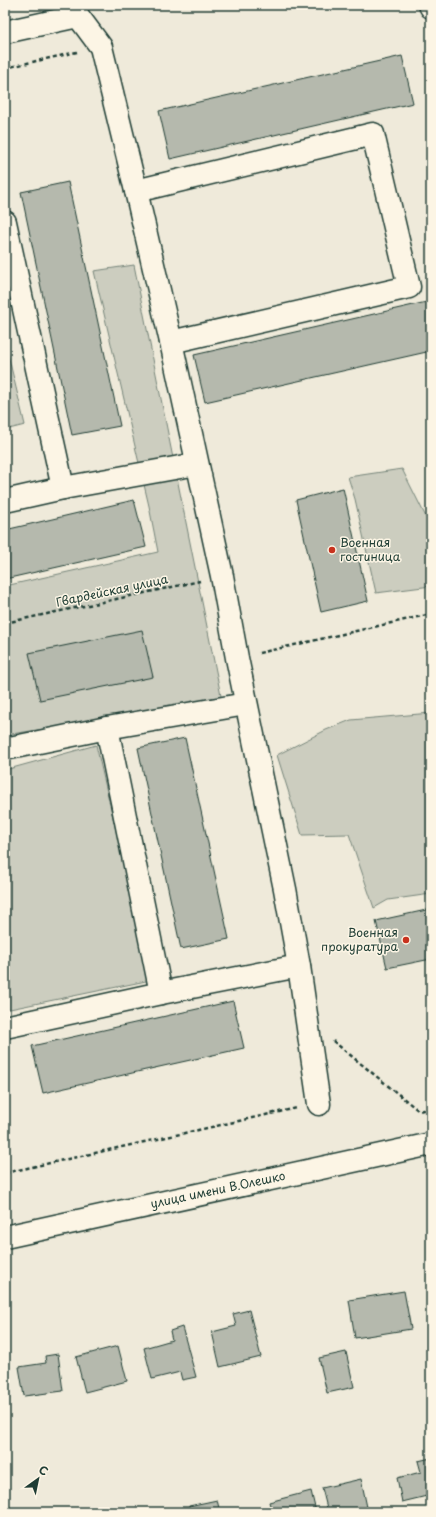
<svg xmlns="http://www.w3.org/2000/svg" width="436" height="1517" font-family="'Playpen Sans',sans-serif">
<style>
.green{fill:#cccdbf;stroke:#76857a}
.building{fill:#b5b9ad;stroke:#1f3d34}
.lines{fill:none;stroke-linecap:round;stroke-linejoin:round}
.minor-casing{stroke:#1f3d34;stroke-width:25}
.path{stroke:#1f3d34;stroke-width:2.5;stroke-dasharray:4 3;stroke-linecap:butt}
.minor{stroke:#fcf5e5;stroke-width:22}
.poi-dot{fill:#c8321e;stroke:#fcf5e5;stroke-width:1.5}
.labels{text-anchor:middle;stroke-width:3;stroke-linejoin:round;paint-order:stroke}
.poi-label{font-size:12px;fill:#1f3d34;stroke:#fcf5e5;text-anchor:start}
.street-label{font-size:12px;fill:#1f3d34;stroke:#fcf5e5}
</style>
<rect width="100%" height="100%" fill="#efeada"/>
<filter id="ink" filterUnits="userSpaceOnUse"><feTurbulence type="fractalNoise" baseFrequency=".025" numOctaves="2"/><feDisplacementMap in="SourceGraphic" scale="8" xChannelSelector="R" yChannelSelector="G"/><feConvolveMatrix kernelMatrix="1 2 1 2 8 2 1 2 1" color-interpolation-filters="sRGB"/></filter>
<g filter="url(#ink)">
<g class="green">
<polygon points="134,265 222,701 5,735 5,586 158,552 149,506 94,271"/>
<polygon points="5,342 25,425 5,430"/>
<polygon points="402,469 431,527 431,586 376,593 355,499 348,477"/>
<polygon points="431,713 431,894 388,900 374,908 349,834 302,835 277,755 326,730 351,720"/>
<polygon points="96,745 151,980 5,1010 5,874 8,862 5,849 5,770"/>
</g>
<g class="building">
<polygon points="402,56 413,103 170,159 159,111"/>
<polygon points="68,182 120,426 72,435 21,192"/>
<polygon points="431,301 431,351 205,402 194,355"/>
<polygon points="343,488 368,601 321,612 296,500"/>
<polygon points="134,500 146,547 5,579 5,530"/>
<polygon points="142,630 153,677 40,700 29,653"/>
<polygon points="185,738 229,939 181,949 138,748"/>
<polygon points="431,909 431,959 387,968 376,921"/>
<polygon points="233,1001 244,1048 43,1093 32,1046"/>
<polygon points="431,1283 431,1299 428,1284"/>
<polygon points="404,1291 411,1329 355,1338 349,1300"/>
<polygon points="249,1310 261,1357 220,1367 212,1332 236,1326 233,1314"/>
<polygon points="182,1327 196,1377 182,1380 180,1372 152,1379 144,1348 172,1340 170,1331"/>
<polygon points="118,1346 127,1381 85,1392 76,1357"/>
<polygon points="346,1352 354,1387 327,1393 319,1358"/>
<polygon points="58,1354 63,1391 24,1396 19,1367 46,1363 45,1356"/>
<polygon points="431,1458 431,1495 402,1502 397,1478 421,1472 418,1461"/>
<polygon points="361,1479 368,1512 328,1512 322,1488"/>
<polygon points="311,1491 316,1512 272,1512 269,1502"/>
<polygon points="217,1500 220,1512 190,1512 189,1506"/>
</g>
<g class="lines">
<g class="minor-casing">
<g id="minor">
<polyline points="74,5 78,16 101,47 136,191 171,342 222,576 237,658 285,889 299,966 319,1104"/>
<polyline points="430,5 431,7"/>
<polyline points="5,32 78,16"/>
<polyline points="136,191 373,134 409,287 171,342"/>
<polyline points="5,222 63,488"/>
<polyline points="5,501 63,488 197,464"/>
<polyline points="107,728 161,993"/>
<polyline points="5,749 107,728 246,704"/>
<polyline points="5,1027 161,993 299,966"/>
<polyline points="5,1237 431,1144"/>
</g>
</g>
<g class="path">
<polyline points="5,68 77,52"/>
<polyline points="5,623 200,581"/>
<polyline points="259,653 431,614"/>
<polyline points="333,1041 419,1111 431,1108"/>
<polyline points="5,1173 297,1108"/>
</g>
<use href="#minor" class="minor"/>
</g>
</g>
<g class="poi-dot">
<circle cx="332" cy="550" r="4"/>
<circle cx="406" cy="940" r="4"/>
</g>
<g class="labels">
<g class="poi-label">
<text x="340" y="547">Военная<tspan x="340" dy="14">гостиница</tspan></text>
<text x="398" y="937" text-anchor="end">Военная<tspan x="398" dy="14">прокуратура</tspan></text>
</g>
<g class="street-label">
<text transform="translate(112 591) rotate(-12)" y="4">Гвардейская улица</text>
<text transform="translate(218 1190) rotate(-12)" y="4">улица имени В.Олешко</text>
</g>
</g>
<rect width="436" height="1517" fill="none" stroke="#fcf5e5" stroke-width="20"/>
<rect x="10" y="10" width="416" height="1497" fill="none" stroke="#1f3d34" stroke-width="1.5" filter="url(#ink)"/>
<g transform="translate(38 1479) rotate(33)" stroke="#fcf5e5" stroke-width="3" paint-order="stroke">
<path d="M0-3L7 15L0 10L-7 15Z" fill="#1f3d34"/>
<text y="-6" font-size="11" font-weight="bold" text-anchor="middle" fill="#1f3d34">С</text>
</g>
</svg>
